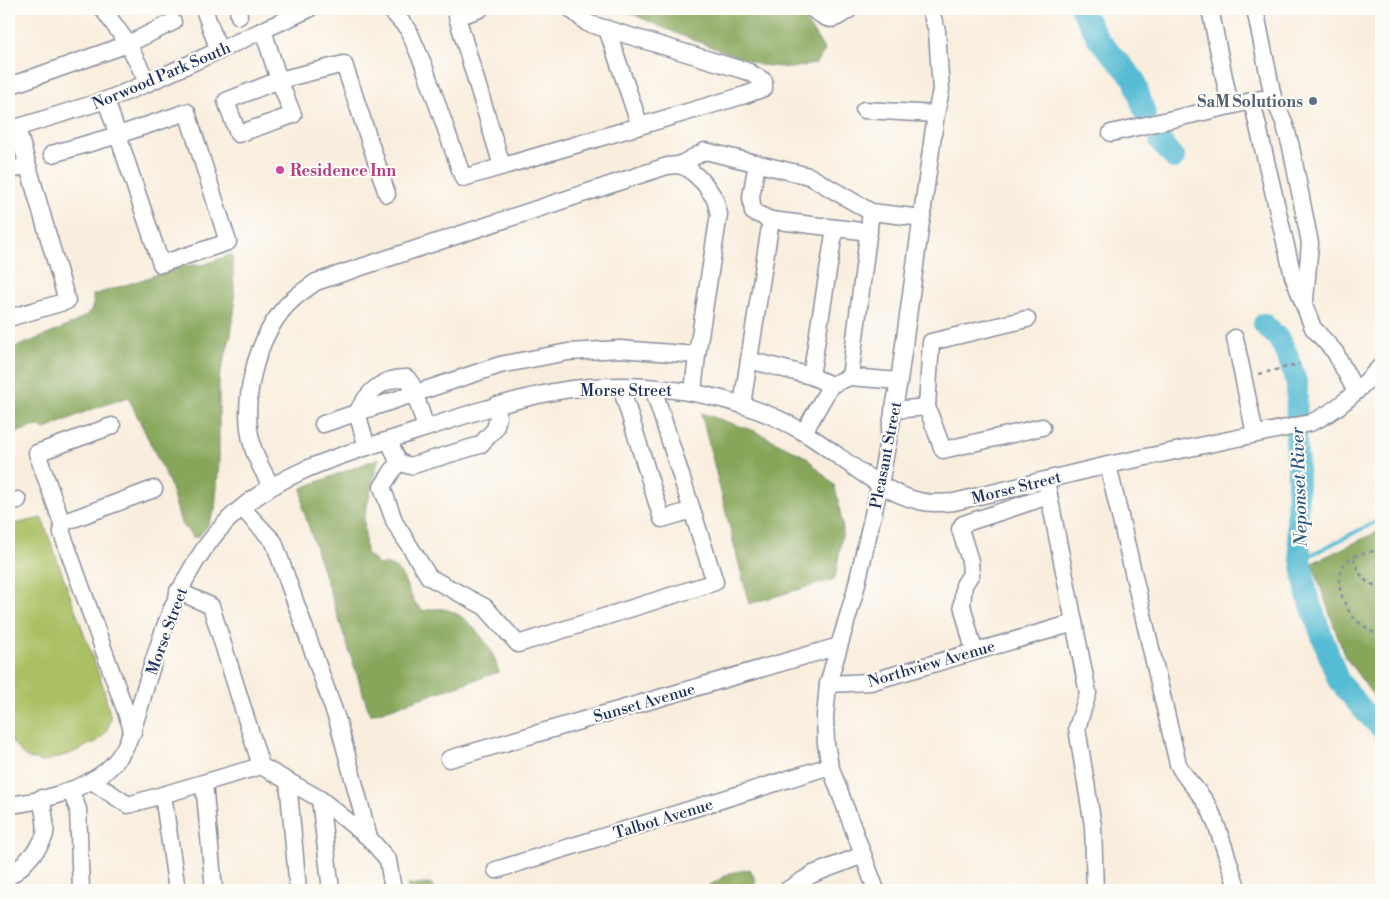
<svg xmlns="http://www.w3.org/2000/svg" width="1390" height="899" font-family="'Libre Bodoni',serif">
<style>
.green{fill:#aac064;stroke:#627861}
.forest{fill:#87a65a;stroke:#516a5c}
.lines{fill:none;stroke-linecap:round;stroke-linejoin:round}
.stream{stroke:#56bbd4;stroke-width:4}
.river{stroke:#56bbd4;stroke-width:22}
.minor-casing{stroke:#8a8e9e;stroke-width:19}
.path{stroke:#8a8e9e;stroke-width:2.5;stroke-dasharray:4 4;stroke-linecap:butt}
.minor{stroke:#fff;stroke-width:16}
.service-dot{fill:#5c6f8a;stroke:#fdfcf7;stroke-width:2}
.hotel-dot{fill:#d1479c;stroke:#fdfcf7;stroke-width:2}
.labels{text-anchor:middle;stroke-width:4.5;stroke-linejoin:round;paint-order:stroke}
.street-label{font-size:16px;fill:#1b2f5e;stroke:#fdfcf7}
.service-label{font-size:16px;font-weight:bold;fill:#4e5e75;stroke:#fdfcf7;text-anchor:end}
.hotel-label{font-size:16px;font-weight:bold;fill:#b23c85;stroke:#fdfcf7;text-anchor:start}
.water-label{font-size:18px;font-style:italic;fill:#2d5981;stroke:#fdfcf7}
</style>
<rect width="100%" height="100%" fill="#fdfcf7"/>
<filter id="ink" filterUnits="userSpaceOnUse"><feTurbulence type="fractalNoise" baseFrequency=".02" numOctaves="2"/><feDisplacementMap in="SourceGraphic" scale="10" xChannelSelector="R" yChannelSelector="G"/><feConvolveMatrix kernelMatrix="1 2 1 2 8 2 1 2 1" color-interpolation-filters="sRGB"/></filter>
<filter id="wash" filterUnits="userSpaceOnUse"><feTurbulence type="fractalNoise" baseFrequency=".0096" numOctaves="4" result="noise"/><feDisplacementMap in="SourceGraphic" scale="20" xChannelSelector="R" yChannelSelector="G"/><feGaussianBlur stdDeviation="1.12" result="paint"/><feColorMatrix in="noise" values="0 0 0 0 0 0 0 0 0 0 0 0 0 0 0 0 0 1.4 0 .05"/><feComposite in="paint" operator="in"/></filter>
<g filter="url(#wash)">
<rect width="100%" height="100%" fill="#f9eede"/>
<polygon class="green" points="42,518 103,686 111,719 106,732 98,741 72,753 42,762 25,757 9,738 9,525"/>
<g class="forest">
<polygon points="621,9 794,9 797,10 816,36 825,51 815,64 791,68 760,65 678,34"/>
<path d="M 232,254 L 235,306 L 231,335 L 219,378 L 219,463 L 215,510 L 208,525 L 198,537 L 193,537 L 181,523 L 169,482 L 128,397 L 87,411 L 44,430 L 37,426 L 14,433 L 9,413 L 9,384 L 10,381 L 9,377 L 9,350 C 26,342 82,324 91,310 C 94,305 93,300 93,295 L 144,279 L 181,265 L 203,265 Z"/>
<polygon points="701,413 755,431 806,457 834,485 838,499 843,530 835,579 749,604"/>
<path d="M 379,458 L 364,518 L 366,553 L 379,565 C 383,565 388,564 391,566 C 408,572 406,600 424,611 C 454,600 477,628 491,651 C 495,657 496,665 499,672 L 370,715 L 303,509 L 302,488 Z"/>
<polygon points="1381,530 1381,706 1345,657 1312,563"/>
<polygon points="750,869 756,881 751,887 737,890 702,890 730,873"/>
<polygon points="432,884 434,890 409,890 407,885"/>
</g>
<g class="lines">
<polyline class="stream" points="1301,560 1381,519"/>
<g class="river">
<polyline points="1081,9 1099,40 1134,79 1145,114"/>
<polyline points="1160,141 1174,158"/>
<polyline points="1264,324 1278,338 1287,354 1297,385 1296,441 1298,467 1297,527 1301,560 1307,595 1338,680 1364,711 1381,728"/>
</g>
</g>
</g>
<g filter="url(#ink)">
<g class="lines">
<g class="minor-casing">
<g id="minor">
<polyline points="103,9 128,44 173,22"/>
<polyline points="204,9 219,51"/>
<polyline points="238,9 239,16"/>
<polyline points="390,9 408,29 424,66 463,178 745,95 764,88 764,81 749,72 587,23 571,9"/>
<polyline points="480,9 457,17 502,166"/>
<path d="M 812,9 C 831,22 831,22 850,9"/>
<polyline points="1210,9 1230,106 1261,99"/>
<polyline points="1255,9 1273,97 1284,122 1291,147 1310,243 1305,300"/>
<polyline points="607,29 640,126"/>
<polyline points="263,30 279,80 344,64 387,194"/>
<polygon points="279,80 293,115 238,134 226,101"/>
<polyline points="9,86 128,44 148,83"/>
<polyline points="1252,101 1293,276 1313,328 1335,352 1356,392"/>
<polyline points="864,110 936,114"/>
<polyline points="9,130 106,100 148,83 309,9"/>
<polyline points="1111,133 1230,106"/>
<polyline points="52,154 118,135 187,112 228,242 161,264 106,100"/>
<polyline points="679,165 705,151 809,176 871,212"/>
<polyline points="9,171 27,165"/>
<polyline points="771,220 869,232"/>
<polyline points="9,318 67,301 17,128"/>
<polyline points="1235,338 1255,434"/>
<polyline points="749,360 771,220 753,212 751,197 757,163"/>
<polyline points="811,376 835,228"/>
<polyline points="850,377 871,212 922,218"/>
<polyline points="621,387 662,519 692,510"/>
<polyline points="742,405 749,360 811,376 831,385"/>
<polyline points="927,407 931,342 1027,319"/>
<polyline points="893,410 927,407 943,450 1042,427"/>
<polyline points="323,424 500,365 568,352 620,349 697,355"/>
<polyline points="804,432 831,385 850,377 899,381"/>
<polyline points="389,440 398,462 382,487 395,523 429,577 485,607 518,644 715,582 653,388"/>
<path d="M 367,447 L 357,413 C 367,392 383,377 407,378 L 412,385 L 426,428"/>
<polyline points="398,462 410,466 480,445 495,429 498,417 496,405"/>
<path d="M 1108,465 L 1178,764 C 1186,782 1203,793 1211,812 C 1222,837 1229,864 1238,890"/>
<polyline points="1046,480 1088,693 1077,728 1093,826 1095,890"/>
<path d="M 271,486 C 264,472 255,459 252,444 C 241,403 255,345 281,312 C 290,300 303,291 316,282 L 667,166 L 679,165 L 689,169 L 704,183 L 715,199 L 719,214 L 697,355 L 693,392"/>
<polyline points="9,502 18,500"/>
<polyline points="242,508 274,542 338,722 369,838"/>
<polyline points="62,523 37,453 112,426"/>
<polyline points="974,651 962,605 964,585 971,574 970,561 960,529 963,524 1049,496"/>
<polyline points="828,684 870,682 1074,623"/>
<polyline points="133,732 62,533 62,523 154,489"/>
<polyline points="449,759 839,646"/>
<polyline points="261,766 320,799 369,838 388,860 393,890"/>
<polyline points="92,781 128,805 261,766 211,606 178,591"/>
<polyline points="288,781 298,890"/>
<polyline points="204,783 214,890"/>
<polyline points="70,790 78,809 81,890"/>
<polyline points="163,795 177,890"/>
<polyline points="320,799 331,890"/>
<path d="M 9,805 C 39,802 83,790 107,770 C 128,752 133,728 141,703 C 146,684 152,666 158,647 C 173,600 193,556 228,520 C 280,469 350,453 417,431 C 462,416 507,401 553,392 C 631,377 735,391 803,432 C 840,454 877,491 919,501 C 930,504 942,503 954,502 L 1108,465 L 1310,423 C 1339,411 1360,388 1381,366"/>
<polyline points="496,870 830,766"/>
<path d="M 9,876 C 18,872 43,845 45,834 C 47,824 43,809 41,798"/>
<polyline points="787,890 813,874 863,855"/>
<polyline points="876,890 830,766 826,744 825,717 828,684 855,592 880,484 899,381 936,114 941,90 939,62 937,31 930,9"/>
</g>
</g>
<g class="path">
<polyline points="1259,374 1299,364"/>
<path d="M 1381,549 C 1372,552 1360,553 1351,558 C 1329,571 1342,606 1356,620 C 1364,628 1374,631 1381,638"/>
<path d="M 1354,558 C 1359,574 1363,584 1381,587"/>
</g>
<use href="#minor" class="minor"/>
</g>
</g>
<circle class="service-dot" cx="1313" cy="101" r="5"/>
<circle class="hotel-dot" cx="280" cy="170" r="5"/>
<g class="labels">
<g class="street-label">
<text transform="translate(161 75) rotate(-23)" y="6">Norwood Park South</text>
<text x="626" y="396">Morse Street</text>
<text transform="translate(885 455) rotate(-79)" y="6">Pleasant Street</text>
<text transform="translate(1016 487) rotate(-14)" y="6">Morse Street</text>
<text transform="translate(166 631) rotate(-70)" y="6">Morse Street</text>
<text transform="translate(931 663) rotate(-16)" y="6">Northview Avenue</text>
<text transform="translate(644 702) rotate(-16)" y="6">Sunset Avenue</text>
<text transform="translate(663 818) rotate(-17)" y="6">Talbot Avenue</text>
</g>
<g class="service-label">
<text x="1303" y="107">SaM Solutions</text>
</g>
<g class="hotel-label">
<text x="290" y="176">Residence Inn</text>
</g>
<g class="water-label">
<text transform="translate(1299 487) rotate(-92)" y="6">Neponset River</text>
</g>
</g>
<rect width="1390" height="899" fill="none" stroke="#fdfcf7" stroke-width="30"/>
</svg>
